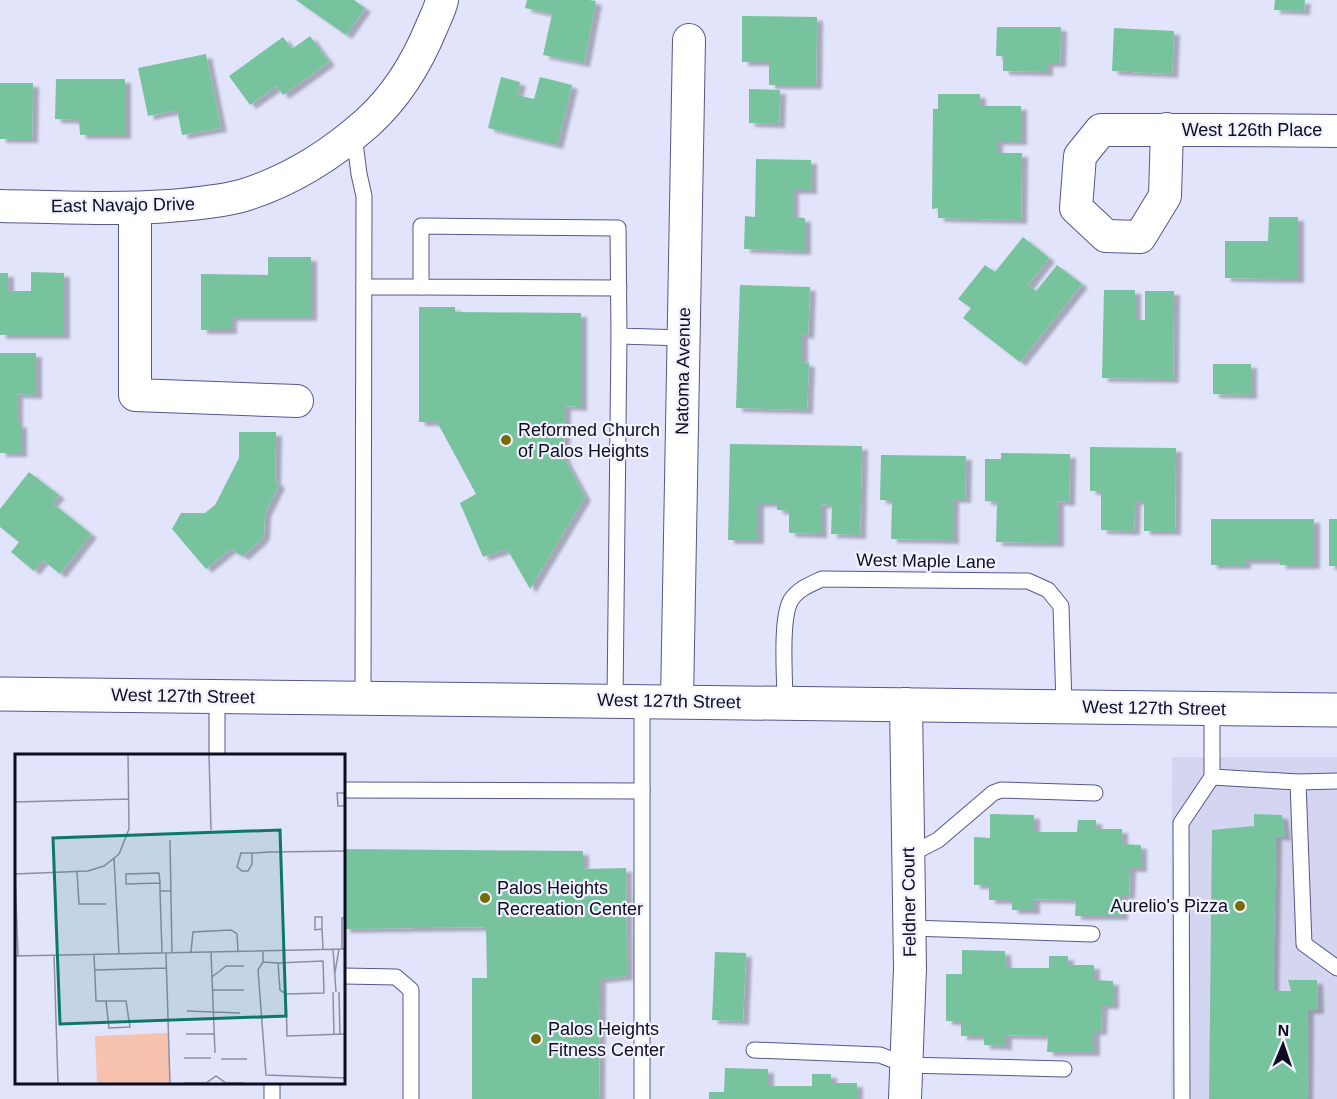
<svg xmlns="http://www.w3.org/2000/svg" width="1337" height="1099" font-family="Arial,sans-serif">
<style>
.built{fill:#d4d6f1}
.building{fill:#76c39d;filter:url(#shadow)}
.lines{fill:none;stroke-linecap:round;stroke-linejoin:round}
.lane-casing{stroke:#56578a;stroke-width:17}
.street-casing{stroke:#56578a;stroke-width:34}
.secondary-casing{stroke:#56578a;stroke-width:35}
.lane{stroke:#fff;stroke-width:15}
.street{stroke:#fff;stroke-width:32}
.secondary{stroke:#fff;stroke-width:33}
.poi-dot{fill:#766b04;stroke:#f1f2fe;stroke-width:2}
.labels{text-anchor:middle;stroke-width:4.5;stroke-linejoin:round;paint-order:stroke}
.street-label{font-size:18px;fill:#0d0d21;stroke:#f1f2fe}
.poi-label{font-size:18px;fill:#0d0d21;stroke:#f1f2fe;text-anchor:start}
.inset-road{fill:none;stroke:#8d8ea4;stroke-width:1.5}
.view{fill:#0f766e;fill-opacity:0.15;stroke:#0f766e;stroke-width:3}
.inset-edge{fill:none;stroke:#0d0d21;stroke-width:3}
</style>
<defs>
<filter id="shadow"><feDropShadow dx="6" dy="4" stdDeviation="1.5" flood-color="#0004"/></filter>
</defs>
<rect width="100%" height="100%" fill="#e2e4fc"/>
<polygon class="built" points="1172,757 1337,757 1337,1099 1171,1099"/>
<g class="building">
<polygon points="296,0 354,0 365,8 346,35"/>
<polygon points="527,0 589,0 596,1 584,63 543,55 552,14 525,8"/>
<polygon points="1275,0 1305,0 1304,11 1274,10"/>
<polygon points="742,16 817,17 816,85 769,85 769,62 742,62"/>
<polygon points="997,27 1061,27 1060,63 1047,63 1047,72 1003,71 1003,56 996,56"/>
<polygon points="1114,28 1174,31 1172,74 1112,71"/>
<polygon points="310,36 329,62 283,95 277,86 250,105 229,76 283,37 292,49"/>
<polygon points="206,54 221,128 182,135 177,110 148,116 138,68"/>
<polygon points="501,77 520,82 517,95 534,99 540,77 572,85 557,145 488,128"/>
<polygon points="56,79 125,79 125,135 80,135 79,120 55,119"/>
<polygon points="0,83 33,83 32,139 0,139"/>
<polygon points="749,89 780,90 779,124 749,123"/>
<polygon points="938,94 980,94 980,106 1021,106 1021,141 997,141 997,153 1022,153 1021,220 938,218 938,208 932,209 933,109 938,109"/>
<polygon points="756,159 811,160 811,190 793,190 793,217 805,218 805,251 744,249 745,216 755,217"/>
<polygon points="1269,217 1298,217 1298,279 1225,278 1225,241 1268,241"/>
<polygon points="1023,237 1049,258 1028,285 1036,291 1057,265 1082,284 1020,362 963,318 971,308 958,299 985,265 995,272"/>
<polygon points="268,257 311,257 311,317 231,317 231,330 201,330 201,274 268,275"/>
<polygon points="31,272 64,273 64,335 0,335 0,273 8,273 8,291 31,291"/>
<polygon points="740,285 810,287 808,335 802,334 802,362 809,363 807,410 736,408"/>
<polygon points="1104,290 1135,290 1135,320 1145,320 1145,291 1174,291 1173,379 1102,378"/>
<polygon points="419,307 455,307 455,312 581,313 581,407 565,406 564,458 585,497 530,589 507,549 483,557 460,503 476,494 437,422 419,422"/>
<polygon points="0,353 36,353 36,395 17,394 17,424 21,423 21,453 0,453"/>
<polygon points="1213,364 1251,364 1251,395 1213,394"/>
<polygon points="239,432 276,432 275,480 279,485 265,513 264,534 261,540 243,556 230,549 206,569 172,529 181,513 205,513 215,505 239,458"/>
<polygon points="730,444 862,446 860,535 831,534 832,505 821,504 821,534 789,533 789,511 777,510 777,503 758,503 758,540 728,540"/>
<polygon points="1090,447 1176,448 1175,531 1144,531 1144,501 1135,501 1134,531 1101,530 1101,491 1090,491"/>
<polygon points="1001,453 1070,454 1069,502 1058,501 1058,543 996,542 997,502 985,501 985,459 1001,459"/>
<polygon points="881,455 966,456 965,499 953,499 953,540 891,539 892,500 880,500"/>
<polygon points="29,472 59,495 52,503 91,534 60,574 43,560 34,571 11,552 19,542 0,527 0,509"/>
<polygon points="1211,519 1314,519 1314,565 1280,565 1280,560 1245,560 1245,565 1211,565"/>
<rect x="1329" y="519" width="8" height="47"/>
<polygon points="990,814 1034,815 1034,832 1077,832 1078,820 1096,820 1096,829 1122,829 1122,844 1141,845 1141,868 1130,868 1129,895 1122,895 1122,916 1075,916 1076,900 1034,899 1034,910 1012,910 1012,900 989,900 989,885 974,885 974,837 990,838"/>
<polygon points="1254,814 1282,815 1285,837 1276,836 1273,991 1291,991 1288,980 1317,980 1318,1010 1308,1010 1307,1099 1209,1099 1212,830 1254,826"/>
<polygon points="344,849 583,851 583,869 626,868 627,976 600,979 599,1099 472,1099 472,978 487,978 486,927 344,929"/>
<polygon points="962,950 1005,951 1006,968 1049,968 1049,956 1068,956 1068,965 1094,965 1094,980 1113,981 1113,1005 1102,1005 1101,1031 1094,1031 1094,1052 1047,1052 1048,1036 1006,1035 1006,1046 984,1045 984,1036 961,1036 961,1021 946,1021 946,974 962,974"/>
<polygon points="715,952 746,953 743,1021 712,1020"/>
<polygon points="725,1068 768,1069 768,1086 812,1086 812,1074 831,1074 831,1083 857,1083 857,1099 709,1099 709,1092 724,1092"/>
</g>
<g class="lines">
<g class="lane-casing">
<g id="lane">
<polyline points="354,135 359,174 364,196 363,698"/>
<polyline points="364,287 421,287"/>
<polyline points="619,288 421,287 421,226 618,228 619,336 684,338"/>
<polyline points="217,696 217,756"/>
<polyline points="615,701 619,336"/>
<path d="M 785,703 C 785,679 780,618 791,600 C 798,589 811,584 822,579 L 1028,581 L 1048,590 L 1061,606 L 1064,706"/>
<polyline points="1212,708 1212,777 1298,782 1304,944 1337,968"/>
<polyline points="1298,782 1337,781"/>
<polyline points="344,790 642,791"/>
<polyline points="909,855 938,840 993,793 1001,790 1095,793"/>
<polyline points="910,928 1092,934"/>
<polyline points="344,976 396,977 411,990 411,1099"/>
<polyline points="754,1050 880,1055 906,1065 1064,1069"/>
<polyline points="272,1099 272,1082"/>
<polyline points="642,1099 642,701"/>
<polyline points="1182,1099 1181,823 1212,777"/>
</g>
</g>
<g class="street-casing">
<g id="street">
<path d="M 1167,129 L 1165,196 L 1140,237 L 1106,236 L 1076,208 L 1080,156 L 1101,130 C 1180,129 1258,130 1337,131"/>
<path d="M 0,206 C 56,207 113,210 169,206 C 193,204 218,202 241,196 C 288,182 331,155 367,123 C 397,96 417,63 432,26 C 436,17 440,9 442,0"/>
<polyline points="135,208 135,395 297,401"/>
<polyline points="677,702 689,40"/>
<polyline points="905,1099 910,968 906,704"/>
</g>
</g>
<g class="secondary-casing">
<polyline id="secondary" points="0,694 1337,710"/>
</g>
<use href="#lane" class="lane"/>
<use href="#street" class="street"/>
<use href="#secondary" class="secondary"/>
</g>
<g class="poi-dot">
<circle cx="506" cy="440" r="6"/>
<circle cx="485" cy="898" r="6"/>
<circle cx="1240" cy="906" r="6"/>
<circle cx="536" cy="1039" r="6"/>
</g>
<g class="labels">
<g class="street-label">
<text x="1252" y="136">West 126th Place</text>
<text transform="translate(123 205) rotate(-1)" y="6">East Navajo Drive</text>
<text transform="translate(683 371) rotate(-89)" y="6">Natoma Avenue</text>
<text transform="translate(926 561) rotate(1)" y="6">West Maple Lane</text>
<text transform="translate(183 696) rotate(1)" y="6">West 127th Street</text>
<text transform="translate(669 701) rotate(1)" y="6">West 127th Street</text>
<text transform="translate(1154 708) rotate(1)" y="6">West 127th Street</text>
<text transform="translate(909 902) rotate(-91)" y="6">Feldner Court</text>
</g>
<g class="poi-label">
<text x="518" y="436">Reformed Church<tspan x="518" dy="21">of Palos Heights</tspan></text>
<text x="497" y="894">Palos Heights<tspan x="497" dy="21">Recreation Center</tspan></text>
<text x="1228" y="912" text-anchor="end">Aurelio's Pizza</text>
<text x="548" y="1035">Palos Heights<tspan x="548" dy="21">Fitness Center</tspan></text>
</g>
</g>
<g transform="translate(15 754)">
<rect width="330" height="330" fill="#e2e4fc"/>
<path d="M 154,279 L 154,330 L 82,330 L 80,282 Z" fill="#f6c1ad"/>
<path class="inset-road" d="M 194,0 L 196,76M 330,39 L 322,39 L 323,52 L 330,52M 0,48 L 114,45M 155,86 L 157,199M 237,99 L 237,110 L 233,117 L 227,117 L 222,113 L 226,99 L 237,99 L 255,98 L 330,97M 99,104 L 104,200M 62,118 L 64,150 L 91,150M 0,120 L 73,117 L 89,112 L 104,100 L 114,75 L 113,0M 0,120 L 3,202M 145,129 L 111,130 L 111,120 L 144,119 L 145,129 L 145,137 L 156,137M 145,137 L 147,199M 307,175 L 300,176 L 300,163 L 307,163 L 307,175 L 308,195M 318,195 L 321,238M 327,195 L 327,164 L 330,164M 248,197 L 248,208 L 263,209 L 265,236 L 271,240 L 272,282 L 330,280M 176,198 L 178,178 L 216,176 L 222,180 L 223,197M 196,198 L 200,299M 151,199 L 155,330M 79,200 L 81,247 L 111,247 L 115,273 L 94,274 L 91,247M 39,201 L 43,330M 0,202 L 330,195M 248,208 L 243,216 L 251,321 L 330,324M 263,209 L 308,207 L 309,239 L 271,240M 80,216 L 152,214M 320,218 L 324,195M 197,223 L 211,212 L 229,212M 198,236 L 229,236M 318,238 L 319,281M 324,238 L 325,281M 172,257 L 225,259M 171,280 L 199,280M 169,304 L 196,304M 206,305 L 232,305M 169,329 L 191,329 L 201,322 L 211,329 L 229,329"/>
<path class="view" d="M 265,76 L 271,262 L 45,270 L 38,84 Z"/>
<rect width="330" height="330" class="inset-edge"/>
</g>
<g transform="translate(1283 1045) rotate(2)" stroke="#f1f2fe" stroke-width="4.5" paint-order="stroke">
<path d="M0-4.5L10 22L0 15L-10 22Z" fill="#0d0d21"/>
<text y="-9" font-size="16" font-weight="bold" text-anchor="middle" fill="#0d0d21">N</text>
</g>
</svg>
